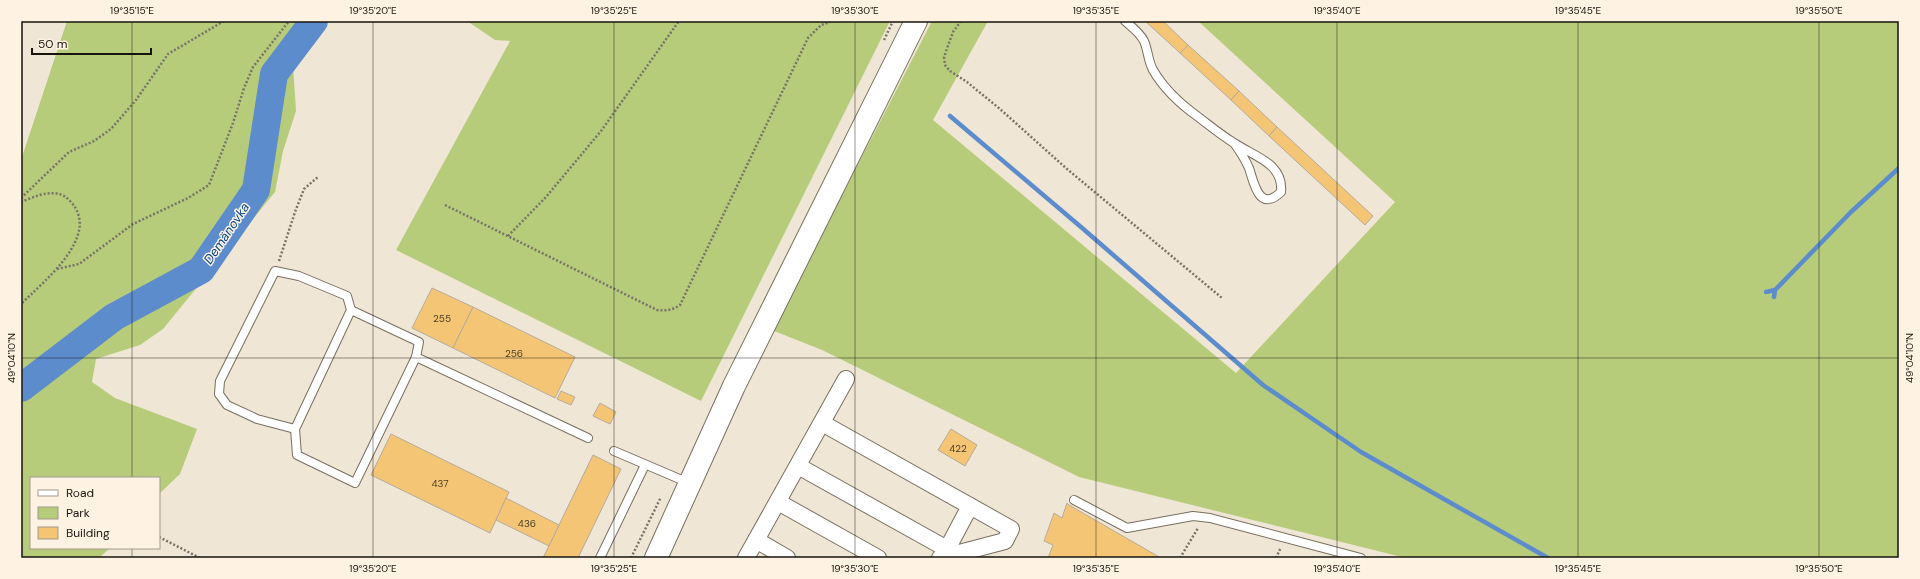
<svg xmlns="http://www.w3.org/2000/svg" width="1920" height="579" font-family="'DM Sans',sans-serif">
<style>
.green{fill:#b7cc7b}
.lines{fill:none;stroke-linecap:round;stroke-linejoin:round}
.stream{stroke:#5d8ccd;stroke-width:4.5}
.river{stroke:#5d8ccd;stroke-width:28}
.building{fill:#f4c575;stroke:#b6ab9b}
.lane-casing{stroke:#796f60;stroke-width:10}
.street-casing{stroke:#796f60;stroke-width:18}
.secondary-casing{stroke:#796f60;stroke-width:24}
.path{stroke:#797267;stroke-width:2.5;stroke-dasharray:2 2;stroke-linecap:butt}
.lane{stroke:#fff;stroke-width:8}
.street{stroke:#fff;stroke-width:16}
.secondary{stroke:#fff;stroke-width:22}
.ticks{fill:none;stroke:#17130d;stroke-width:1;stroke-opacity:0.45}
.labels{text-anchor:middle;stroke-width:3;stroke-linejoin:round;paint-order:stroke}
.number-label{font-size:10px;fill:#4e4027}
.water-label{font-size:13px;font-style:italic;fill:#014592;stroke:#fef3e2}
.neatline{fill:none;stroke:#17130d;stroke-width:1.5}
.ticks-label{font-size:10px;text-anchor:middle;fill:#17130d}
</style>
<rect width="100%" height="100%" fill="#f0e6d5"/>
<g class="green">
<polygon points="67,21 305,21 271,64 293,65 296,111 283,151 275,192 163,329 140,345 96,359 92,382 115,398 197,429 180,474 159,494 159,478 31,478 31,548 110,548 99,558 21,558 21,160"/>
<polygon points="467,21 890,21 701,401 396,250 510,41 495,40"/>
<polygon points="932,21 988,21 933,120 1236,373 1395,202 1198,21 1899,21 1899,558 1406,558 1079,477 822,350 774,331 837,205"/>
</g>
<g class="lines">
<g class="stream">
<polyline points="950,116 1081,227 1263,385 1361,452 1548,558"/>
<polyline points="1766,292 1775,290"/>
<polyline points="1774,297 1775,290 1851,212 1899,168"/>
</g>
<polyline class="river" points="21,388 114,317 201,270 256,190 274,74 314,21"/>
</g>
<g class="building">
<polygon points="1145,21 1163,21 1188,45 1180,53"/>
<polygon points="1188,45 1239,91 1231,100 1180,53"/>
<polygon points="1239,91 1277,127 1269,136 1231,100"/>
<polygon points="1277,127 1373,216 1365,225 1269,136"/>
<polygon points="432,288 473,307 453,348 412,328"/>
<polygon points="473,307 575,357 555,398 453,348"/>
<polygon points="561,391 575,397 571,405 557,399"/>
<polygon points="600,403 616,412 610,424 593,416"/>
<polygon points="951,429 977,445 965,466 938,450"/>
<polygon points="391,434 509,492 490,533 371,475"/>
<polygon points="593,455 621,469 578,558 543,558"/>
<polygon points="506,498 559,525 549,546 496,520"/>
<polygon points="1067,503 1069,505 1161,558 1048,558 1053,545 1044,541 1054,513 1062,518"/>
</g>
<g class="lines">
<g class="lane-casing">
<g id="lane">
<path d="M 1125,21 C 1132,27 1140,33 1144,41 C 1148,50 1148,61 1153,70 C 1164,89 1179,103 1197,116 C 1209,125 1221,135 1234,143 C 1253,156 1284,163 1281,192 C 1259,213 1254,183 1249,168 C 1245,159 1240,151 1234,143"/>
<polygon points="351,310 419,342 416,357 355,483 297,455 295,429"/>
<polyline points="416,357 588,438"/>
<polyline points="295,429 257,419 227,405 219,394 220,381 275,271 299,276 347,296 351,310"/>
<polyline points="614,451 689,483"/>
<polyline points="1074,500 1127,528 1193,516 1210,518 1361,558"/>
<polyline points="600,558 645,465"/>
</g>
</g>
<g class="street-casing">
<g id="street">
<polyline points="822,423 1011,529 1005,541 940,558"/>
<polyline points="798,466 947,549"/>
<polyline points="778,502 878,558"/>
<polyline points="756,540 787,558"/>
<polyline points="943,557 970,506"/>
<polyline points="746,558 846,379"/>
</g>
</g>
<g class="secondary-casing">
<polyline id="secondary" points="656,558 734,386 916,21"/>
</g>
<g class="path">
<polyline points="824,21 835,21"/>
<polyline points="961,21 953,32 944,57 945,65 950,71 967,82 1000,109 1067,169 1222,298"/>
<polyline points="884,40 893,21"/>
<polyline points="21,198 69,152 94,141 111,129 136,100 168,54 224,21"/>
<path d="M 21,202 C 36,196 57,186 70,201 C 103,235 43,282 21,304"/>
<path d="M 445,205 L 657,310 C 666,311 673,310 680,305 L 808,38 L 821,25 L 830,22"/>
<polyline points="508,236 546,197 601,131 679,21"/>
<polyline points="279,261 295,212 304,189 319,176"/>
<polyline points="57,269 79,264 133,224 188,198 209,185 233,123 244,88 253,67 289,21"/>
<polyline points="159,537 200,558"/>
<polyline points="631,558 661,497"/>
<polyline points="1180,558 1198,528"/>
<polyline points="1276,558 1281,547"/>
</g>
<use href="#lane" class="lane"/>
<use href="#street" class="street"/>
<use href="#secondary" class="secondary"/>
</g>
<path class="ticks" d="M 132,21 L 132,478M 373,21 L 373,558M 614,21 L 614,558M 855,21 L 855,558M 1096,21 L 1096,558M 1337,21 L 1337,558M 1578,21 L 1578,558M 1819,21 L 1819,558M 21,358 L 1899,358M 132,548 L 132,558"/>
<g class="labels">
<g class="number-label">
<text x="442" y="322">255</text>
<text x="514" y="357">256</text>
<text x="958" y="452">422</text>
<text x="440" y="487">437</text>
<text x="527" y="527">436</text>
</g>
<g class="water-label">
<text transform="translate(226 233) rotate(-56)" y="5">Demänovka</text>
</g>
</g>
<rect width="1920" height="579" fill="none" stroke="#fef3e2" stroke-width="44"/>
<rect x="30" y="477" width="130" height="72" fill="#fef3e2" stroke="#a2998d"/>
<rect x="38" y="490" width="20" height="6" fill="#ffffff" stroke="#a2998d"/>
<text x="66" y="497" font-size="12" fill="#17130d">Road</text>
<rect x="38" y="507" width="20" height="12" fill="#b7cc7b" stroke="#a2998d"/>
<text x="66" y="517" font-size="12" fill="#17130d">Park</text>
<rect x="38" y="527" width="20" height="12" fill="#f4c575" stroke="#a2998d"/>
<text x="66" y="537" font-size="12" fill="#17130d">Building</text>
<path d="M32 48v6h119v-6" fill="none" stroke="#17130d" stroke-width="2"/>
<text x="38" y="48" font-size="12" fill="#17130d" stroke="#fef3e2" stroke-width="3" paint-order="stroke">50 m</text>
<rect x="22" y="22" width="1876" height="535" class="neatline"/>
<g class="ticks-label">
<text x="132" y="14">19°35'15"E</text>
<text x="373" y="14">19°35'20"E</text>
<text x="614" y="14">19°35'25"E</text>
<text x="855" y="14">19°35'30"E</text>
<text x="1096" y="14">19°35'35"E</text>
<text x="1337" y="14">19°35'40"E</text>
<text x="1578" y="14">19°35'45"E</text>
<text x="1819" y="14">19°35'50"E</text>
<text transform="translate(11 358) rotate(-90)" y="4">49°04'10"N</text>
<text transform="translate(1909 358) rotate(-90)" y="4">49°04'10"N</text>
<text x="373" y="572">19°35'20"E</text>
<text x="614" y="572">19°35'25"E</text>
<text x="855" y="572">19°35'30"E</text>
<text x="1096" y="572">19°35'35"E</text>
<text x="1337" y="572">19°35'40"E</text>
<text x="1578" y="572">19°35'45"E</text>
<text x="1819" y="572">19°35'50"E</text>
</g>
</svg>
